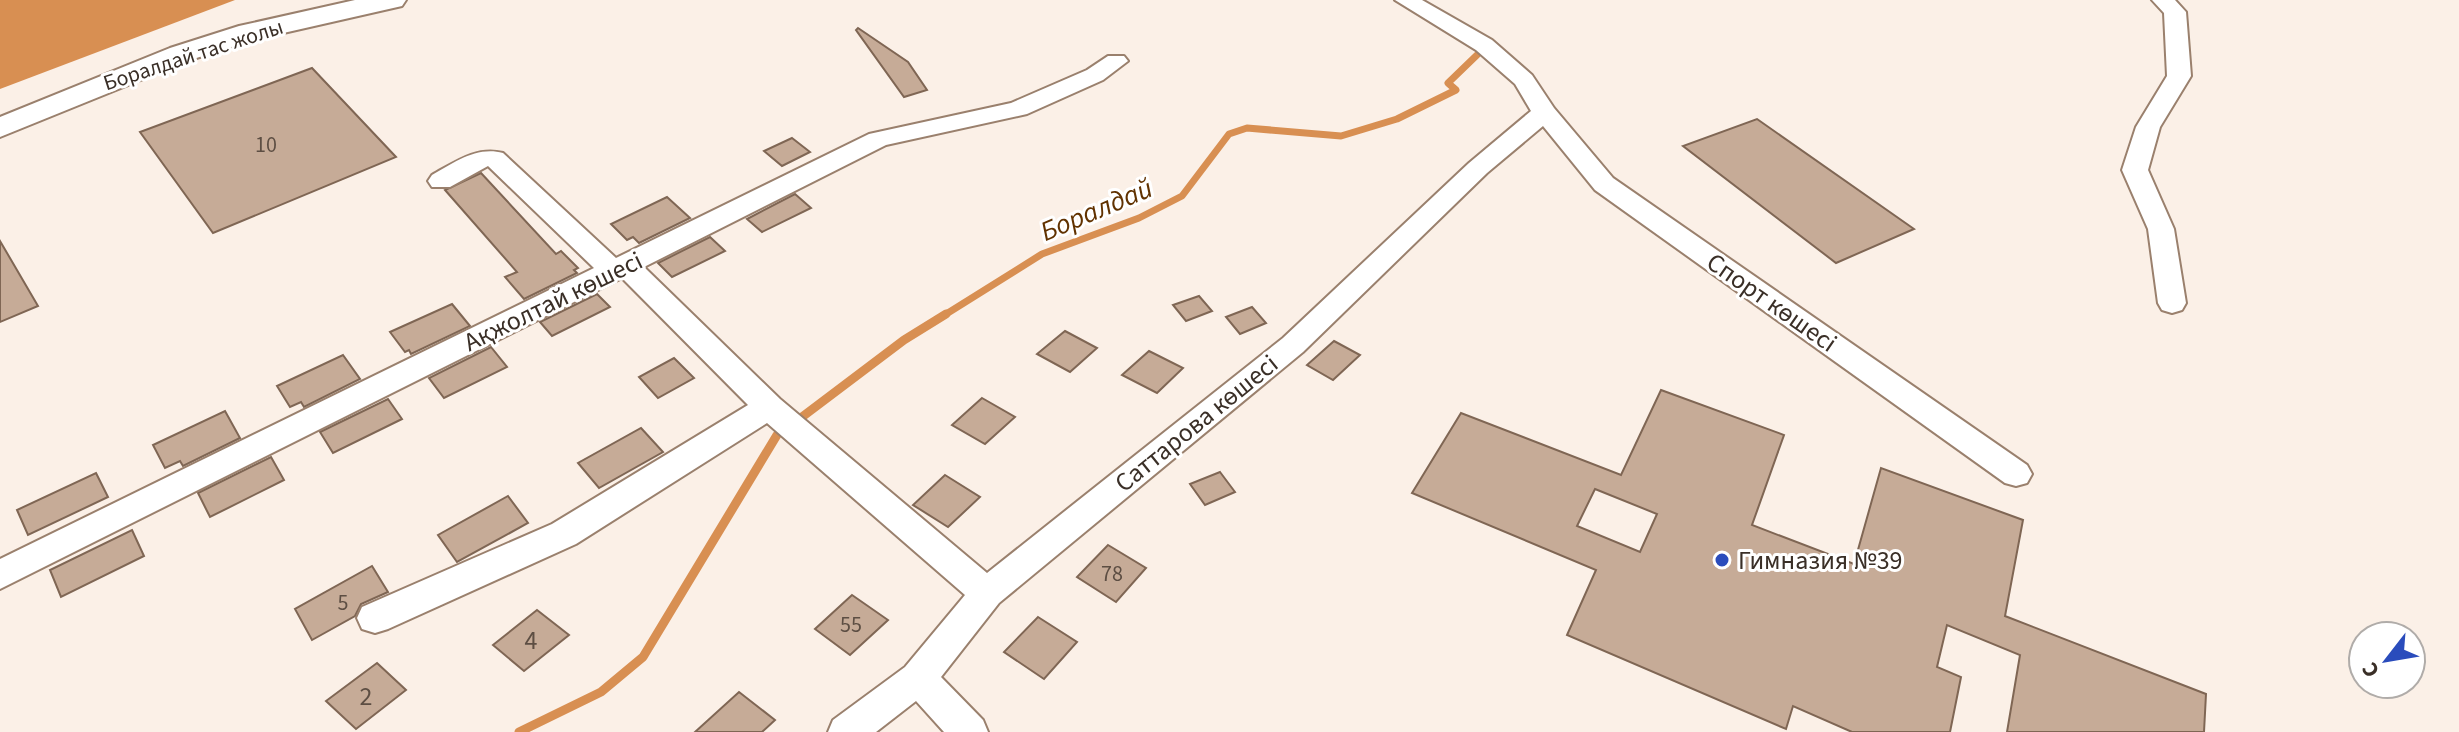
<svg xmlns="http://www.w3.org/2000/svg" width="2459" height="732" font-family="'Source Sans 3',sans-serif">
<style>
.water{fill:#d88f52}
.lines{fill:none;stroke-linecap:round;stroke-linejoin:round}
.stream-far1{stroke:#d88f52;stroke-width:7}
.stream{stroke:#d88f52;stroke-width:9}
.building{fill:#c6ab97;stroke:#7f6654;stroke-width:2;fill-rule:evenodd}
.minor-casing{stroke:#9a806d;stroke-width:4}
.major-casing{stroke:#9a806d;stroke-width:4}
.minor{fill:#fff;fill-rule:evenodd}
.major{fill:#fff;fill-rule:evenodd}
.poi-dot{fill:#2a4cbc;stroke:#fff;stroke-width:3}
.labels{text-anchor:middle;stroke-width:6;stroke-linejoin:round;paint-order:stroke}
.far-street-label{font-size:22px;fill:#3a2f27;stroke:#fff}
.number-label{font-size:22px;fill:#5d4e43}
.street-label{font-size:26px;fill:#3a2f27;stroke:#fff}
.poi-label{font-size:26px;fill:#3a2f27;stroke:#fff;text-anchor:start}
.near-number-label{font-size:26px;fill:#5d4e43}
.water-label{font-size:28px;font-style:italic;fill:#613200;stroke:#fff}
</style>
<rect width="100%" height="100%" fill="#fbf0e7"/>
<polygon class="water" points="0,0 235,0 0,89"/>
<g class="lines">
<polyline class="stream-far1" points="943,316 1042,254 1139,218 1182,196 1229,134 1247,128 1341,136 1397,119 1456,90 1448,83 1477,55"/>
<g class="stream">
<polyline points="802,417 904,340 946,314"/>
<polyline points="519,732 601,692 643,657 777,435"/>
</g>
</g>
<g class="building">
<polygon points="858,28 908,62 927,90 904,97 856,30"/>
<polygon points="312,68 396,157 213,233 140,132"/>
<polygon points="1757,119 1914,229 1836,263 1683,146"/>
<polygon points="792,138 810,152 782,166 764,151"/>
<polygon points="481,173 556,254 561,251 578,268 574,270 577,273 524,299 505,277 517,272 445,190"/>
<polygon points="795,194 811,208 762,232 747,219"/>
<polygon points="667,197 690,218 639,243 633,237 627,240 611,224"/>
<polygon points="710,237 725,251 672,277 658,263"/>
<polygon points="0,241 38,306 0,322"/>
<polygon points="597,294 610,307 552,336 540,322"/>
<polygon points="1199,296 1212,311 1186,321 1173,305"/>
<polygon points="452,304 470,326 411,354 409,350 405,352 390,332"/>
<polygon points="1252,307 1266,323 1240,334 1226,317"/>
<polygon points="1065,331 1097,348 1070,372 1037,354"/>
<polygon points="1334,341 1360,355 1333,380 1307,365"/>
<polygon points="491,347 507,367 444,398 429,378"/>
<polygon points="1149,351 1183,368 1157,393 1122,375"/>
<polygon points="343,355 360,379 304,407 301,402 290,407 277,386"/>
<polygon points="674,358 694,378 658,398 639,377"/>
<path d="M 1661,390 L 1784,435 L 1752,525 L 1854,564 L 1881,468 L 2023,520 L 2005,616 L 2206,694 L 2204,732 L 2007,732 L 2020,655 L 1947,625 L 1937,667 L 1961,677 L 1950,732 L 1852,732 L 1793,706 L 1786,729 L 1567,635 L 1596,570 L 1412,493 L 1461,413 L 1621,475 ZM 1595,489 L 1657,514 L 1640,552 L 1577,526 Z"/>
<polygon points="982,398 1015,417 985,444 952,425"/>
<polygon points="388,399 402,419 333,453 320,432"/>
<polygon points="225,411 240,438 183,466 180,461 165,468 153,445"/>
<polygon points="641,428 663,452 599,488 578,463"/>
<polygon points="271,457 284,480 210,517 198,493"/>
<polygon points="1220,472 1235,492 1205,505 1190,484"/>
<polygon points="96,473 108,497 28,535 17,510"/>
<polygon points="945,475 980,497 948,527 913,505"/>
<polygon points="508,496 528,523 457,562 438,535"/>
<polygon points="132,530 144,556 61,597 50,570"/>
<polygon points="1108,545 1146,568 1116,602 1077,577"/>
<polygon points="372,566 388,592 361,604 355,616 312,640 295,609"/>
<polygon points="852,595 888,620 850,655 815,629"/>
<polygon points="537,610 569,635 524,671 493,645"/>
<polygon points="1038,617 1077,642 1044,679 1004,652"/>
<polygon points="377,663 406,690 356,729 326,701"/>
<polygon points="739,692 775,720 762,732 695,732"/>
</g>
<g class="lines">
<g class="minor-casing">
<g id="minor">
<path d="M 1395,0 L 1422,0 L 1492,40 L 1532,75 L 1554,108 L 1613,178 L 2027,465 L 2032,474 L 2027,483 L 2016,486 L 2005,483 L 1595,190 L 1543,126 L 1487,173 L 1303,352 L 999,603 L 941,677 L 983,720 L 988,732 L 944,732 L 916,701 L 876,732 L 828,732 L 833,720 L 905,667 L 965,595 L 767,423 L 576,544 L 388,629 L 375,633 L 362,629 L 357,618 L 362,607 L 552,524 L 748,405 L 622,278 L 0,589 L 0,559 L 594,268 L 488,166 L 450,187 L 432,187 L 428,181 L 432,175 C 454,163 476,146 503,153 L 616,258 L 869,134 L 1011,103 L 1087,70 L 1108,56 L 1124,56 L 1128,61 L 1103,80 L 1027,114 L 886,145 L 644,267 L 780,399 L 987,573 L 1283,338 L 1469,163 L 1531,111 L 1515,84 L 1476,50 Z"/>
<polygon points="2152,0 2175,0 2186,12 2191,76 2160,127 2148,170 2174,229 2186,303 2182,310 2172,313 2162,310 2158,303 2148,229 2122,170 2136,127 2167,76 2164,13"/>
</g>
</g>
<g class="major-casing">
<polygon id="major" points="355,0 406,0 402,6 257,39 190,60 0,137 0,117 170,48 239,26"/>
</g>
<use href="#minor" class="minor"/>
<use href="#major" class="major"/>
</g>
<circle class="poi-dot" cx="1722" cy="560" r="8"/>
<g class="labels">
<g class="far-street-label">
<text transform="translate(193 54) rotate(-18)" y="8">Боралдай тас жолы</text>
</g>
<g class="number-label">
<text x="266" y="152">10</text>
<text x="1112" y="581">78</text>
<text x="343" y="610">5</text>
<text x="851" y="632">55</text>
</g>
<g class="street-label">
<text transform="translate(553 301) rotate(-26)" y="9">Ақжолтай көшесі</text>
<text transform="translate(1772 302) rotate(35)" y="9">Спорт көшесі</text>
<text transform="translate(1196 423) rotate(-39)" y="9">Саттарова көшесі</text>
</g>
<g class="poi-label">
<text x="1738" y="569">Гимназия №39</text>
</g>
<g class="near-number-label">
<text x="531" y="649">4</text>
<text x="366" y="705">2</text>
</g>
<g class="water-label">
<text transform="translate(1096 209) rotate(-23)" y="10">Боралдай</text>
</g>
</g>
<g transform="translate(2387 660) rotate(239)"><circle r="38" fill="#ffffff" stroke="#b0aca9" stroke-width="2"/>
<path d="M0-6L14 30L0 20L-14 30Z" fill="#2a4cbc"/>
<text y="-12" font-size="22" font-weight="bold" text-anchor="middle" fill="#3a2f27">С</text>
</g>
</svg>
